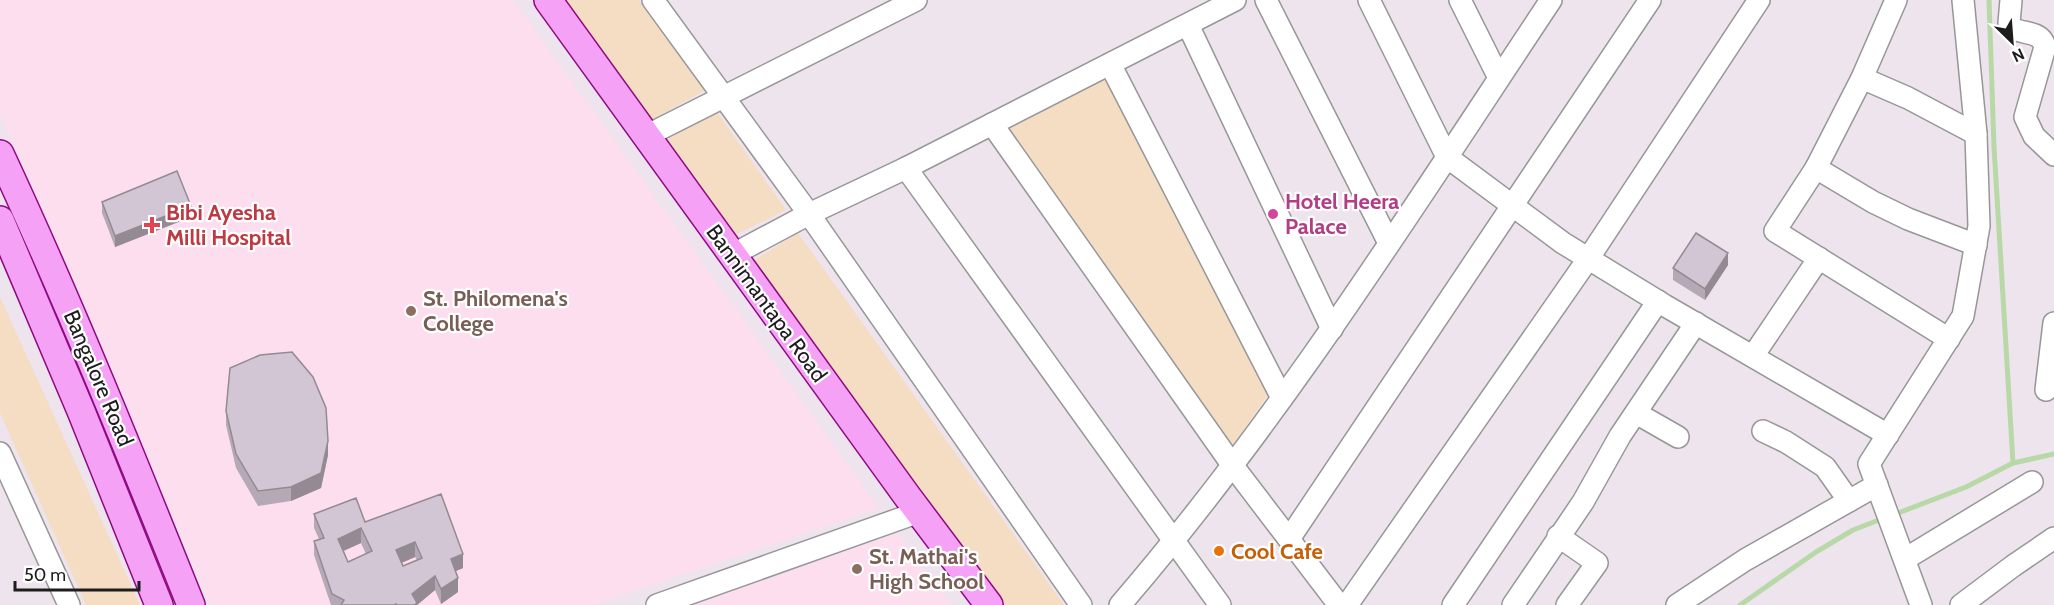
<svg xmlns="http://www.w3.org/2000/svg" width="2054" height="605" font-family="Cabin,sans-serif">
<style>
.education{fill:#fddeef}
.park{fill:#f5ddc3}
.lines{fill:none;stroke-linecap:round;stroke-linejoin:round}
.stream{stroke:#b8d9a7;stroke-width:5}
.minor-casing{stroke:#979797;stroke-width:24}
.major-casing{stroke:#8d0a80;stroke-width:30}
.minor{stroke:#fff;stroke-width:21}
.major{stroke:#f5a1f5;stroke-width:27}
.wall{fill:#b5a9b6;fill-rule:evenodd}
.shaded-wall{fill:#938a94}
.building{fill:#d2c5d4;stroke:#938a94;stroke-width:1.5;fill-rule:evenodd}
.hotel-dot{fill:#d1479c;stroke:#fff;stroke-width:2}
.health-dot{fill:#e0444e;stroke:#fff;stroke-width:2}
.education-dot{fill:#8d6e63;stroke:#fff;stroke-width:2}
.food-dot{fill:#e8710a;stroke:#fff;stroke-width:2}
.labels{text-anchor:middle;stroke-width:4.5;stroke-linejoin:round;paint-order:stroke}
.hotel-label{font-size:22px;font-weight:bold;fill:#b23c85;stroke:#fff;text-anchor:start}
.health-label{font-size:22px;font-weight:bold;fill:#be3a42;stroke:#fff;text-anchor:start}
.education-label{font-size:22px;font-weight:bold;fill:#785e54;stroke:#fff;text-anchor:start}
.street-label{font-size:22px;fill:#1d1d1d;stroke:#fff}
.food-label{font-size:22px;font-weight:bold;fill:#c56008;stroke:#fff;text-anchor:start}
</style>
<rect width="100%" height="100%" fill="#eee4ed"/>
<g class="education">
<polygon points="0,0 513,0 879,508 593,605 210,605 0,114"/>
<polygon points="897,533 952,605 684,605"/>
</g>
<g class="park">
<polygon points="564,0 639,0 707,89 652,120"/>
<polygon points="1106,78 1268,395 1233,445 1008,126"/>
<polygon points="717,112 786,210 733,236 662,142"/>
<polygon points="798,233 1064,605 1000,605 751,262"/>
<polygon points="0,297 140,605 86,605 0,413"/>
</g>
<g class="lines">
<g class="stream">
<polyline points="1989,0 1994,147 2013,463"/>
<polyline points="1893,515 1966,487 2013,463 2054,454"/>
<polyline points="1740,605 1816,552 1853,530 1884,518"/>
</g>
<g class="minor-casing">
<g id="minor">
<polyline points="653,0 809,214 1081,605"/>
<polyline points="1266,0 1389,243"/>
<polyline points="1369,0 1447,157 1563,243 1664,305 1888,435"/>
<polyline points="1460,0 1499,78"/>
<polyline points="1896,0 1862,78 1816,168 1775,231 1949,339"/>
<path d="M 2011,0 L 2009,23 L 2012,28 C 2024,35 2041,30 2045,47 L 2025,117 L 2034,136 L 2054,155"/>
<polyline points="1188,25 1332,329"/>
<polyline points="1110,64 1282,398"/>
<polyline points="1862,78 1908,98 1976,134"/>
<polyline points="992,124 1233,466 1339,605"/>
<polyline points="646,136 916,0"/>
<polyline points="906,168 1220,605"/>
<polyline points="1816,168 1873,202 1908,219 1976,245"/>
<polyline points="732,255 809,214 906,168 1235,0"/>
<polyline points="1753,356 1819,258"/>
<polyline points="2046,390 2054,323"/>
<polyline points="1636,413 1678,437"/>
<polyline points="1763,431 1786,442 1825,467 1849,501"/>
<polyline points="0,453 69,605"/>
<polyline points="1558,536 1597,563 1567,605"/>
<polyline points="1289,539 1650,0"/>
<polyline points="1905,559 2032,482"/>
<polyline points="657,605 919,512"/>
<path d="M 1120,605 C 1282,417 1414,206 1551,0"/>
<polyline points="1347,605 1588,259 1759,0"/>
<polyline points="1453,605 1658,301"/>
<polyline points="1513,605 1583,502 1620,436 1696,323"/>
<polyline points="1677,605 1745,560 1877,485"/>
<polyline points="1921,605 1869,464 1963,316 1979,226 1976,134 1963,0"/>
<polyline points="1961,605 2013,566 2054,538"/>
</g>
</g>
<g class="major-casing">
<g id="major">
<polyline points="548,0 907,496 989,605"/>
<path d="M 0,154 C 69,302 130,453 191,605"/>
<polyline points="0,220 81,411 159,605"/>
</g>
</g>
<use href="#minor" class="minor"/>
<use href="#major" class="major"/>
</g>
<g class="wall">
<polygon points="102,202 191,217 115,247 102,213"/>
<polygon points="1728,265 1705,300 1673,280 1673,268"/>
<polygon points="226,411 328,455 321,488 291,501 258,506 236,468 226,425"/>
<path d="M 441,494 L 463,568 L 456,571 L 458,592 L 441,604 L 435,590 L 417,605 L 331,605 L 314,555 L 314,541 L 319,539 L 314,528 L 314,514 L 365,522 ZM 361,543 L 366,554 L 348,562 L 344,551 ZM 415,557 L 417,560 L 403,566 L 402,563 Z"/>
</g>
<g class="shaded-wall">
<polygon points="191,206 191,217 115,247 115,236"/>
<polygon points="1728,253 1728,265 1705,300 1705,289"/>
<polygon points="328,441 328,455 321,488 291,501 291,487"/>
<polygon points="361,528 361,543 338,553 338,539"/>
<polygon points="415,542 415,557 396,565 396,550"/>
<polygon points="463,554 463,568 451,573 451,559"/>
<polygon points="435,576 435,590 417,605 412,605 412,594"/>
<polygon points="458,578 458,592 441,604 441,589"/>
</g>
<g class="building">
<polygon points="177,171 191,206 115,236 102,202"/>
<polygon points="1696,233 1728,253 1705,289 1673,268"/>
<polygon points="292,352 313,377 326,408 328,441 321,473 291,487 258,491 236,454 226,411 230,368 260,355"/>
<path d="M 441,494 L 463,554 L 451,559 L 458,578 L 441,589 L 435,576 L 412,594 L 417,603 L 414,605 L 396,605 L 396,604 L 394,605 L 341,605 L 344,600 L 332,594 L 314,541 L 324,538 L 314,514 L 356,498 L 365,522 ZM 361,528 L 372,551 L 348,562 L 338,539 ZM 415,542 L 422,558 L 403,566 L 396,550 Z"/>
</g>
<circle class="hotel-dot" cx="1273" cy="214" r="6"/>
<path class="health-dot" d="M149 216h6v6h6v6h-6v6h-6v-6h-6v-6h6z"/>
<g class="education-dot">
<circle cx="411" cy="311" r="6"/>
<circle cx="857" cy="569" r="6"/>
</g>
<circle class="food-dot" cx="1219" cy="551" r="6"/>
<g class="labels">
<g class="hotel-label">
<text x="1285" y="209">Hotel Heera<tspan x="1285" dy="25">Palace</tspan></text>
</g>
<g class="health-label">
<text x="166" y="220">Bibi Ayesha<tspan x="166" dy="25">Milli Hospital</tspan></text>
</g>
<g class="education-label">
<text x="423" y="306">St. Philomena's<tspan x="423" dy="25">College</tspan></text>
<text x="869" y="564">St. Mathai's<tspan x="869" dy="25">High School</tspan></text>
</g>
<g class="street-label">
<text transform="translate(767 303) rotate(54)" y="8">Bannimantapa Road</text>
<text transform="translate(99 378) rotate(67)" y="8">Bangalore Road</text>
</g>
<g class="food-label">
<text x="1231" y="559">Cool Cafe</text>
</g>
</g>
<g transform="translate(2012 42) rotate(155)" stroke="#ffffff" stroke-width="4.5" paint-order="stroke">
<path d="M0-4.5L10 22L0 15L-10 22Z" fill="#1d1d1d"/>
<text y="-9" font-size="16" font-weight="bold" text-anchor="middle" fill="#1d1d1d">N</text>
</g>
<path d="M15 581v9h124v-9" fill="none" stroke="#1d1d1d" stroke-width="3"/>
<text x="24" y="581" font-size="18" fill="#1d1d1d" stroke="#ffffff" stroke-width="4.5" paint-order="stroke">50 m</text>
</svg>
